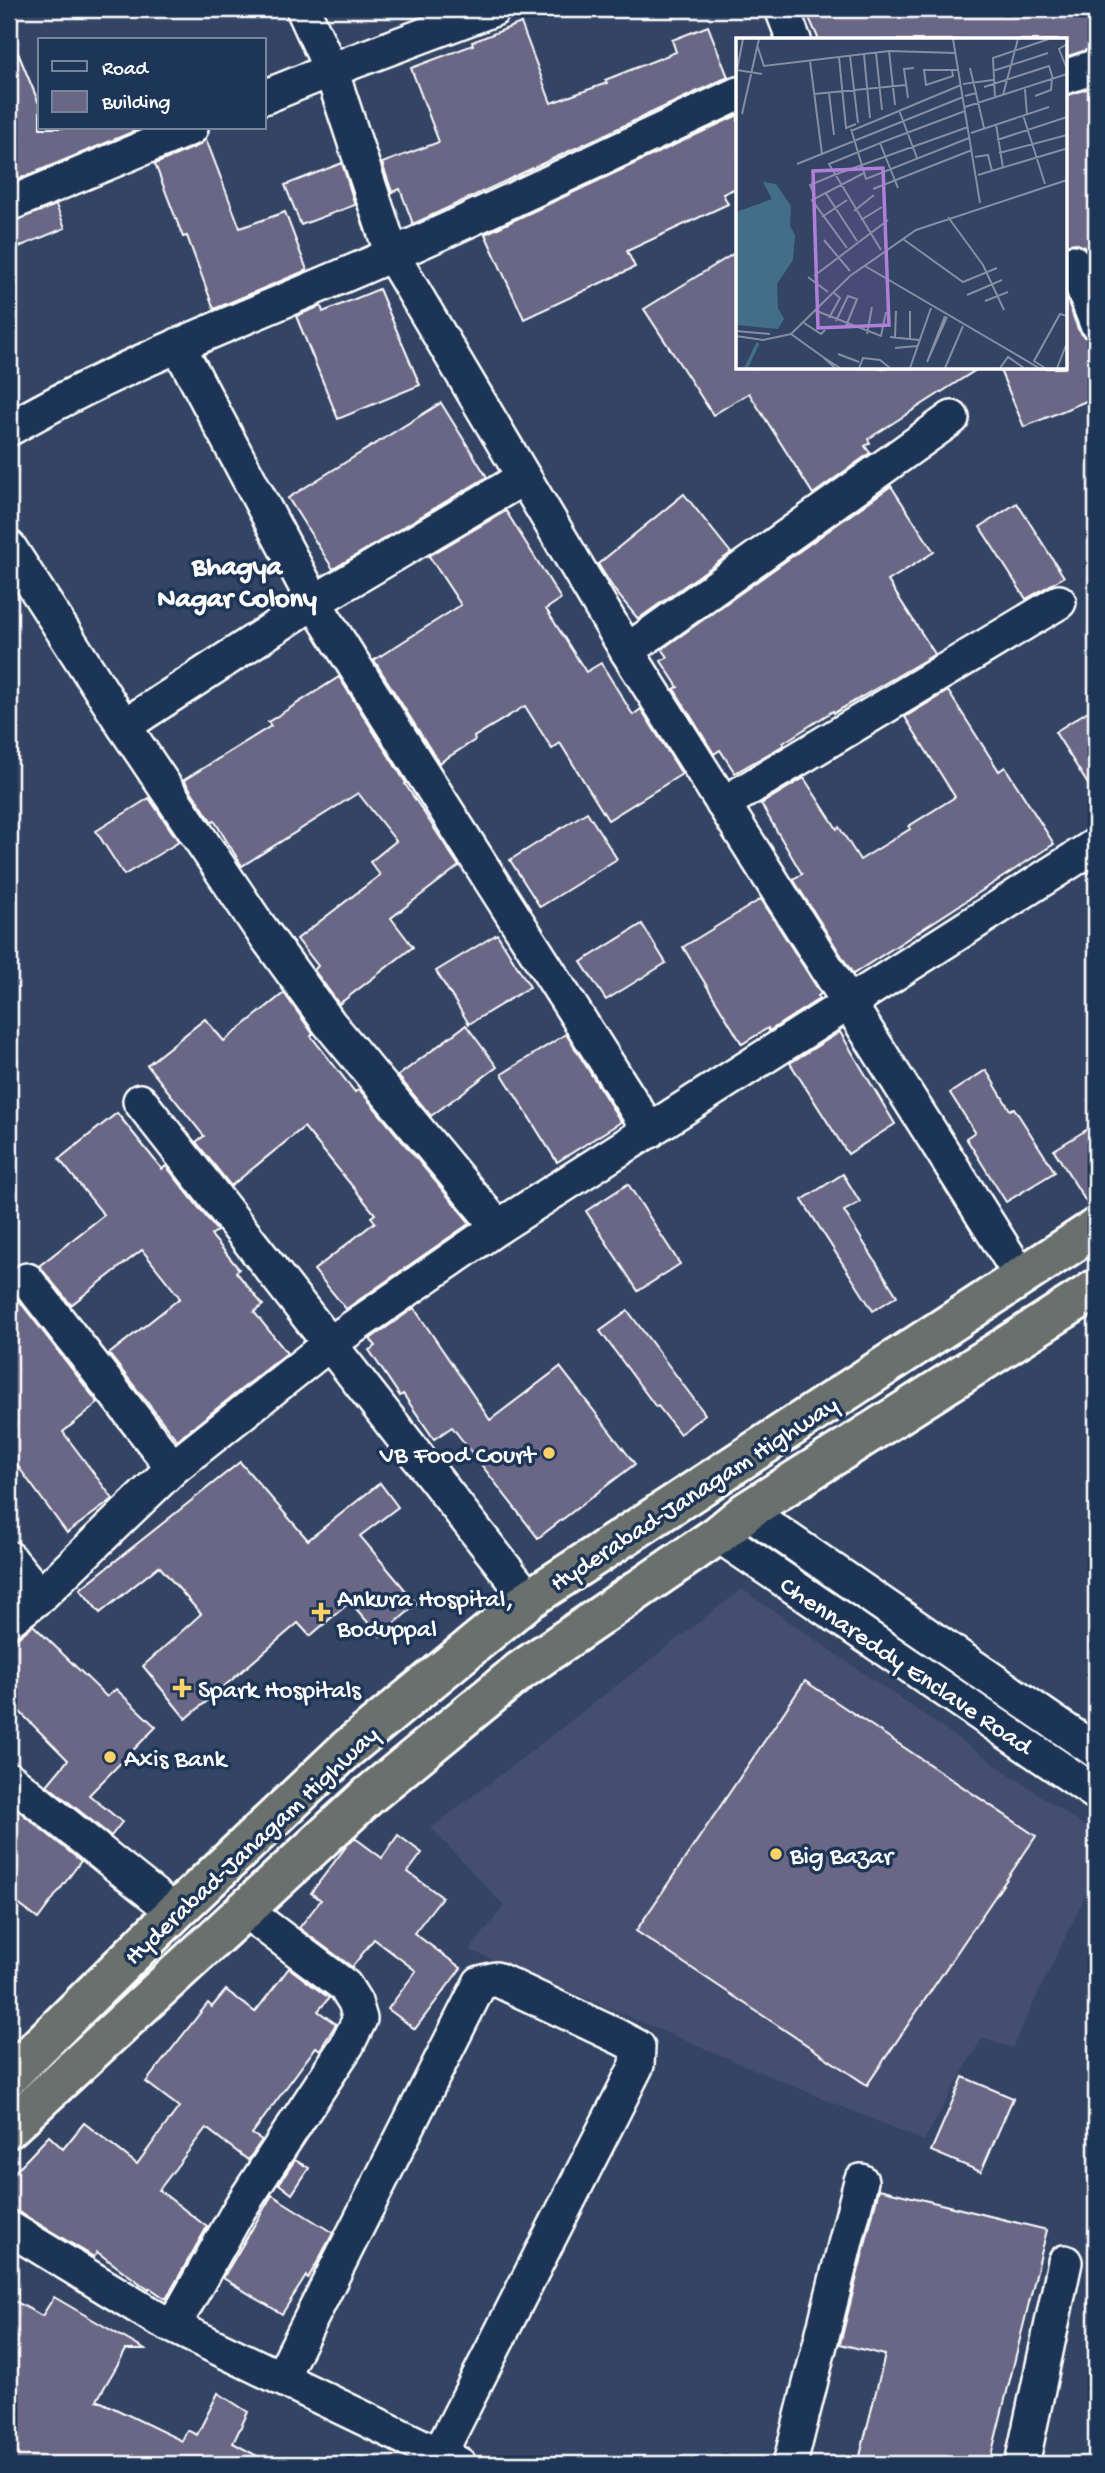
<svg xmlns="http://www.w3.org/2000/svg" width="1105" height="2473" font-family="'Gochi Hand',sans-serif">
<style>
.built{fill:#444e6f}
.building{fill:#6a6685;stroke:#fff;stroke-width:2}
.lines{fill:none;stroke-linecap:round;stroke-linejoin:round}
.minor-casing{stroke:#fff;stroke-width:38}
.trunk-casing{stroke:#fff;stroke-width:44}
.minor{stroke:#1d3557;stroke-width:33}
.trunk{stroke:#6b706d;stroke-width:38}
.poi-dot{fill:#ffd166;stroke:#1d3557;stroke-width:2.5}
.labels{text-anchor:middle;stroke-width:7;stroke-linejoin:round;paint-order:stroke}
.poi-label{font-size:26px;fill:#fff;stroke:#1d3557;text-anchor:start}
.street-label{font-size:26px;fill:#fff;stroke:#1d3557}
.neighbourhood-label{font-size:28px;font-weight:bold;fill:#fff;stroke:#1d3557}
.inset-river{fill:none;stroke:#436e89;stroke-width:3.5}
.inset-road{fill:none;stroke:#858fa3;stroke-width:2}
.view{fill:#b080d9;fill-opacity:0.15;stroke:#b080d9;stroke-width:3.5}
.inset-edge{fill:none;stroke:#fff;stroke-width:3.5}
</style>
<rect width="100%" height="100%" fill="#344465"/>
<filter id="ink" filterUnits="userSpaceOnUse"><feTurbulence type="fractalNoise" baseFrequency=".0143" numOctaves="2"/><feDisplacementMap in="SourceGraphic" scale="14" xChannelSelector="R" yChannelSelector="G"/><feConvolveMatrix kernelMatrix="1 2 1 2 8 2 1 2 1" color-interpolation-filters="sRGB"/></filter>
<g filter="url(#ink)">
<polygon class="built" points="742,1589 1096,1834 1096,1873 1012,2048 982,2038 924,2141 470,1950 504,1906 431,1828"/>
<g class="building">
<polygon points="805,9 1096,9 1096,47 1065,57 1065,40 819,40"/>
<polygon points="521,23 551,103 607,83 605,80 676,52 672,40 708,26 728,77 413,224 400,189 392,192 382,163 439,142 411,68 473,45 472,42"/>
<polygon points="9,31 40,106 40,128 142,128 9,183"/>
<polygon points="1096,86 1096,269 1091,255 1085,247 1075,243 1065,245 1065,96"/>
<polygon points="738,115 738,187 723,194 728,204 627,251 635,267 524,319 485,234"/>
<polygon points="206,139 240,228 285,212 307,270 214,309 187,236 183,237 155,164 198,146"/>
<polygon points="342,163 355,205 301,225 285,185"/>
<polygon points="56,205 65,228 9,251 9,223"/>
<polygon points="738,251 738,368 979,368 868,439 870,443 865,446 870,453 813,494 749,393 713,415 644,309"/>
<polygon points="379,289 420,385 338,419 296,316 321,306 323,312"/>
<polygon points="1065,294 1078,329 1084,337 1096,341 1096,397 1024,427 999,368 1065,368"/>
<polygon points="441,403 487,477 333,569 288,498"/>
<polygon points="891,486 934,552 888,581 935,654 834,713 833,711 783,743 784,745 735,773 720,750 714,754 674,689 678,687 661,661 668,657 662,649"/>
<polygon points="684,494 731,553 638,619 615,591 598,564"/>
<polygon points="1017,503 1064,577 1026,599 980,527"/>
<polygon points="506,511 561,599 546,609 586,672 601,663 633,715 641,709 682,774 608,820 560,743 552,749 525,706 474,737 475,740 439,763 374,660 461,605 429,556"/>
<polygon points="339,677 406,783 405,784 459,866 391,918 413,947 339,1004 314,970 318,966 297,939 380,875 370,862 396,841 358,793 242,866 214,820 212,822 184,780 271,726 268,722"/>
<polygon points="948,691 999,771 1005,767 1054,844 853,974 793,879 802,874 761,804 804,778 837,829 839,827 860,860 910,829 909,826 955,797 905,717"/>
<polygon points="1096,706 1096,797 1055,732"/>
<polygon points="149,798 179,842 124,875 96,831"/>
<polygon points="587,812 617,859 540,907 510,860"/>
<polygon points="761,899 821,994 818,996 819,999 769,1031 768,1028 742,1044 683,947"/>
<polygon points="642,924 666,963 606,1000 581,962"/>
<polygon points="497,934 530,987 469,1024 436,971"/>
<polygon points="284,993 313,1034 311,1036 355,1092 359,1089 470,1223 346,1309 314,1270 375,1222 371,1217 375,1214 304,1127 231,1186 196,1142 204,1136 147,1065 205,1019 224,1041"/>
<polygon points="466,1025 497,1067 431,1116 398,1076"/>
<polygon points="840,1032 895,1124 848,1154 790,1063"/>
<polygon points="566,1034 621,1122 557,1162 502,1074"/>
<polygon points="986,1070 1010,1110 1014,1108 1055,1172 1006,1202 966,1138 975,1132 950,1093"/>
<polygon points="117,1113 162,1169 166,1166 217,1231 211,1235 239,1269 236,1272 263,1305 254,1312 287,1353 177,1440 109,1354 180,1298 142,1250 71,1305 39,1266 104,1215 59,1159"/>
<polygon points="1096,1124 1096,1206 1090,1208 1054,1150"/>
<polygon points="843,1174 860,1202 844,1211 897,1296 873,1311 802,1200"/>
<polygon points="628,1184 680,1264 638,1291 586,1211"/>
<polygon points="10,1289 98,1403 63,1432 113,1499 67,1533 9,1454"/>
<polygon points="414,1308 490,1420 560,1367 635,1464 538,1538 452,1427 434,1439 403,1394 400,1396 369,1350 376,1346 370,1339"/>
<polygon points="628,1311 705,1414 680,1434 658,1406 656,1407 600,1331"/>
<polygon points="240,1462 308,1540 380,1483 398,1507 360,1536 417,1604 380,1636 350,1602 310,1636 298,1623 186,1719 143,1666 201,1614 159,1566 100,1613 80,1589"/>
<polygon points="33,1625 107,1697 116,1689 156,1727 89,1795 122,1822 111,1836 47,1785 68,1760 9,1701 9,1639 20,1636"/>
<polygon points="805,1681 1036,1836 867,2085 636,1931"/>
<polygon points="9,1803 81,1861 38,1919 9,1897"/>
<polygon points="398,1835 422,1853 408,1872 442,1897 414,1933 461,1968 415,2029 388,2009 416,1971 374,1939 352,1967 299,1928 321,1900 311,1893 348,1844 355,1838 382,1858"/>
<polygon points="289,1968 329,1998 318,2011 336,2024 320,2050 316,2047 252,2134 262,2140 248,2160 206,2128 159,2190 207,2227 166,2299 150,2288 149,2290 97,2252 94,2257 19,2212 9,2209 9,2178 49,2136 63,2149 84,2123 137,2164 179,2107 146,2082 208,2003 212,2007 226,1990 255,2012"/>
<polygon points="963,2077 1013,2098 981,2172 931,2151"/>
<polygon points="295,2160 309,2168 292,2194 279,2184"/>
<polygon points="879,2189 1047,2230 989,2464 858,2464 885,2355 840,2344"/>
<polygon points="272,2195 333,2233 318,2261 308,2278 306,2276 282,2314 223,2278"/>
<polygon points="54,2297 145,2350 126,2350 97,2400 182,2441 187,2430 197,2435 218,2393 248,2412 233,2443 272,2464 9,2464 9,2298 42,2316"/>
</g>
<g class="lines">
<g class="minor-casing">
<g id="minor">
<polyline points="303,9 331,70 392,255 627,651 1021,1276"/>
<polyline points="782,9 794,40"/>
<polyline points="1065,77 1096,66"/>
<polyline points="264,97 331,70 494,9"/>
<polyline points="9,204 191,128"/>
<polyline points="1073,262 1096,322"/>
<polyline points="178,345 314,602 650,1131"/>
<path d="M 9,429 C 130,359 263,312 391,255 C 507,204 622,148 738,94"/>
<polyline points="9,547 124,726 258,925 329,1023 498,1227"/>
<polyline points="627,651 952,418"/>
<polyline points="124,726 314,602 523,478"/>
<polyline points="723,804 1059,602"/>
<polyline points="140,1101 529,1599"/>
<polyline points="27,1280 173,1468"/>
<polyline points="747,1511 1096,1751"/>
<polyline points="718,1535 1096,1793"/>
<polyline points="9,1558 40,1596"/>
<polyline points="9,1620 40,1596 173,1468 329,1344 498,1227 1096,845"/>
<polyline points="9,1779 175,1912"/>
<polyline points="9,2228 158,2319 459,2464"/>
<polyline points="174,2325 240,2208 347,2045 360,2019 355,2002 345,1986 244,1910"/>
<polyline points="281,2378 480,1983 496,1979 619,2037 638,2047 637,2065 439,2455"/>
<polyline points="790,2464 861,2181"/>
<polyline points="1022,2464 1065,2262"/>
</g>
</g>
<g class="trunk-casing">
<g id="trunk">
<polyline points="9,2076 175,1912 347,1749 529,1599 1096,1228"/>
<polyline points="9,2128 368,1796 520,1671 718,1535 747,1511 1096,1289"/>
</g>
</g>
<use href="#minor" class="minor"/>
<use href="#trunk" class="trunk"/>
</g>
</g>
<g class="poi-dot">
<circle cx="549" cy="1453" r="7"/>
<path d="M317.5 1601.5h7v7h7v7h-7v7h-7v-7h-7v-7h7z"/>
<path d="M178.5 1677.5h7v7h7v7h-7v7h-7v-7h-7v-7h7z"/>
<circle cx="110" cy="1757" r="7"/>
<circle cx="776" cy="1854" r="7"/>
</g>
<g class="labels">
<g class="poi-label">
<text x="535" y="1462" text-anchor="end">VB Food Court</text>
<text x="337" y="1606">Ankura Hospital,<tspan x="337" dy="30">Boduppal</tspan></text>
<text x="198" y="1697">Spark Hospitals</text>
<text x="124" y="1766">Axis Bank</text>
<text x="790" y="1863">Big Bazar</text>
</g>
<g class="street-label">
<text transform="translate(693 1492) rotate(-33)" y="9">Hyderabad-Janagam Highway</text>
<text transform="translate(907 1664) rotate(34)" y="9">Chennareddy Enclave Road</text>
<text transform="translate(250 1844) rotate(-43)" y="9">Hyderabad-Janagam Highway</text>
</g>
<g class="neighbourhood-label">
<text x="237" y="574">Bhagya<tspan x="237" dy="32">Nagar Colony</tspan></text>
</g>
</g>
<g transform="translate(736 38)">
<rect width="331" height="331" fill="#344465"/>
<path d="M 27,144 L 40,146 L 55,168 L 54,188 L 59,197 L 57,222 L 41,246 L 42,270 L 48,281 L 42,291 L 0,287 L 0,174 L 36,161 Z" fill="#436e89"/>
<path class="inset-river" d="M 10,330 L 22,305"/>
<path class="inset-road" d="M 217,1 L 244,165M 331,6 L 323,11 L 331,31M 21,7 L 28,28 L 153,13 L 220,15M 153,13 L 159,67M 140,15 L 146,72M 128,17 L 134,80M 114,18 L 122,85M 103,19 L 110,90 L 120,86M 74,23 L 86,116M 1,32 L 26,36M 216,32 L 217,38 L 190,47 L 188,32 L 222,32M 257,33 L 312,15M 0,37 L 7,1M 227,46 L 257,42M 248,49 L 313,28 L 317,41M 289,51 L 291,77M 93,55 L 98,97M 240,55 L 248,90M 78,56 L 170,47M 267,57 L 282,1M 229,58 L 240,55 L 234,30M 299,58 L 315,52 L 316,41M 172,60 L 168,31 L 178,30M 259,60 L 257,20 L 313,1M 229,69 L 331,36M 163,72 L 181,120M 6,76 L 23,1M 287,77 L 309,146M 260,86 L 267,130M 115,91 L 130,141 L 233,100M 115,93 L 225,47M 235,95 L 313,69M 261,102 L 331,79M 144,105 L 229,73M 263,115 L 331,97M 239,119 L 252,117 L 256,133M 61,126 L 227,59M 242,137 L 329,111M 137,151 L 236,112M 89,154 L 121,203M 78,156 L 74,147 L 98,137 L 232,89M 118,173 L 138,157M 86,179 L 111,162M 212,179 L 247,227 L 268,272M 125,182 L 146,169M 167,201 L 227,244 L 261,230M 88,202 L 114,233M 111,210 L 76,162 L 128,135M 145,212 L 93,126 L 144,105 L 162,150M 129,228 L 303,330M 78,238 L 152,182M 72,239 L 92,254M 231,257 L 266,242M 249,263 L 272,254M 78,272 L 145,298 L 150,274M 209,278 L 191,324 L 211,279M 93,280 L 104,260 L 97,254M 100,283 L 112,258 L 121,261 L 110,288M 68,285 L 85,296 L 89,292M 0,293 L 34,296M 55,296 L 87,319M 131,296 L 136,269M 0,298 L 27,302 L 55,296 L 114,238 L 180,192 L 331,142M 154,299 L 183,302M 159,300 L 160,273M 174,301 L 174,273M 159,310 L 181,308M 102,316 L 123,324M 99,330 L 87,319 L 104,330M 123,330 L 127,320 L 144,322 L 154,330M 174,330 L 195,270M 209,330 L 227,288M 264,330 L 272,319 L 288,330M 309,330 L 298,323 L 324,276 L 331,278M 321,330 L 331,305"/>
<path class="view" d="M 147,130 L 153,287 L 82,290 L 77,133 Z"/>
<rect width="331" height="331" class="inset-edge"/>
</g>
<rect width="1105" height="2473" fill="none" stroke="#1d3557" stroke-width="35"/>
<rect x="18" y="18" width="1070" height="2438" fill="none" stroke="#fff" stroke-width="2.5" filter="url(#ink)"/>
<rect x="38" y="38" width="228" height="91" fill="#1d3557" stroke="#77869a" stroke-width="2"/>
<rect x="52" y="61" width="35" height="10" fill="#1d3557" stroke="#77869a" stroke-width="2"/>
<text x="102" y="74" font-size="21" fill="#ffffff">Road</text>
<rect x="52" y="91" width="35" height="21" fill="#6a6685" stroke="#77869a" stroke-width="2"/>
<text x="102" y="108" font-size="21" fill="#ffffff">Building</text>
</svg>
